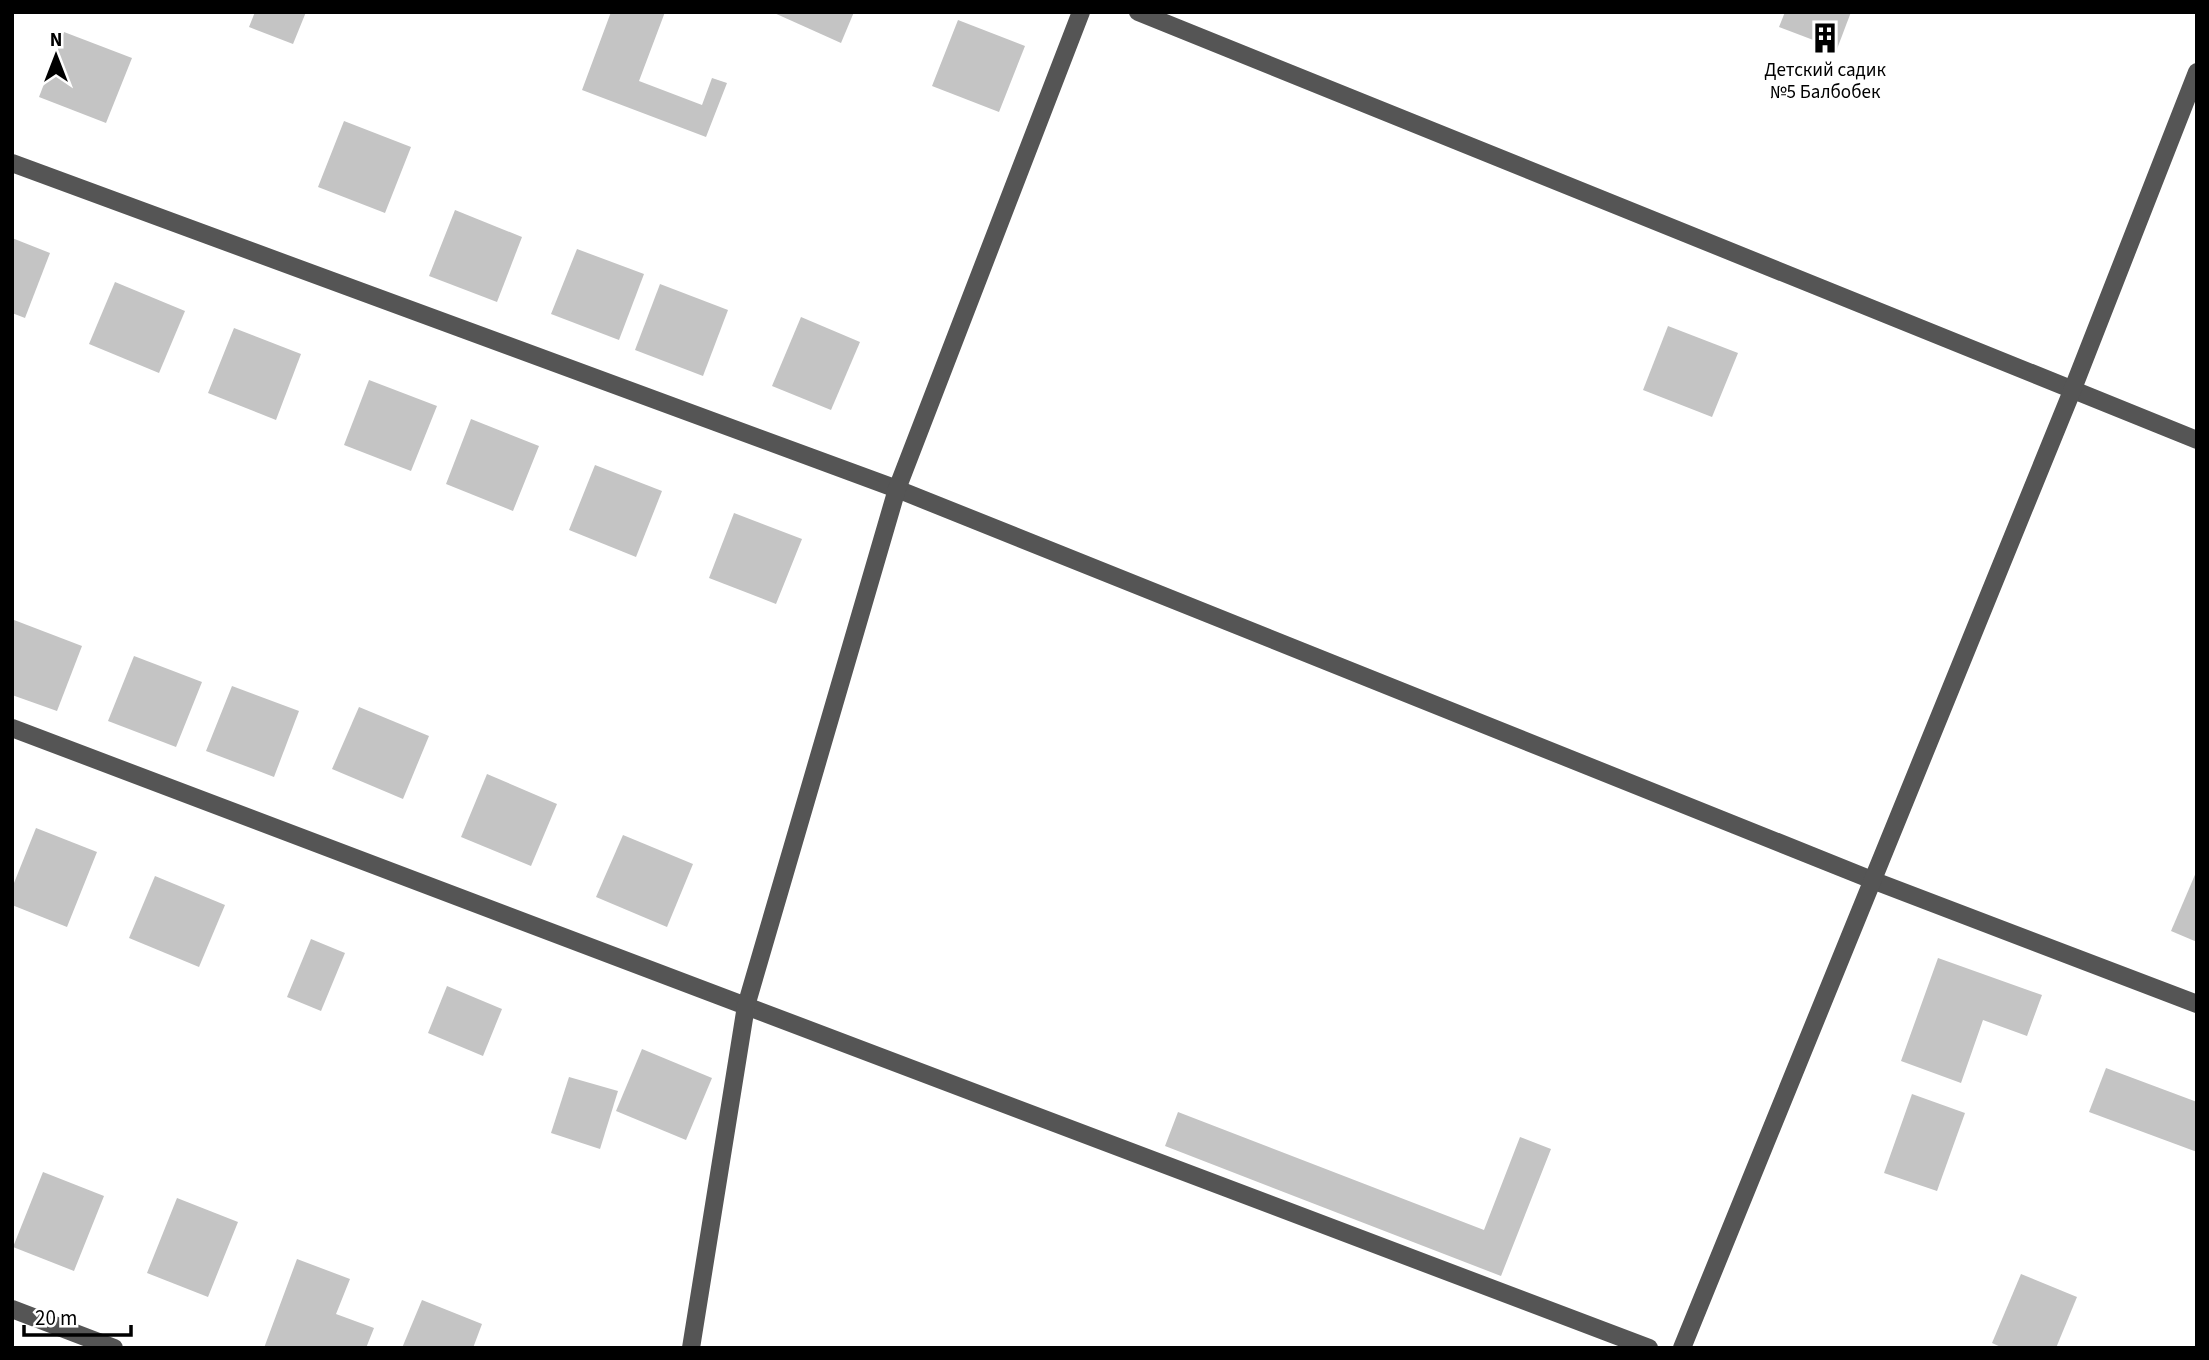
<svg xmlns="http://www.w3.org/2000/svg" width="2209" height="1360" font-family="'Source Sans 3',sans-serif">
<style>
.building{fill:#c4c4c4}
.lines{fill:none;stroke-linecap:round;stroke-linejoin:round}
.minor{stroke:#555;stroke-width:18}
.labels{text-anchor:middle;stroke-width:7;stroke-linejoin:round;paint-order:stroke}
.poi-label{font-size:19px;fill:#000;stroke:#fff}
</style>
<rect width="100%" height="100%" fill="#fff"/>
<g class="building">
<polygon points="255,12 306,12 293,44 249,27"/>
<polygon points="611,12 665,12 639,81 702,105 712,78 727,83 706,137 582,90"/>
<polygon points="772,12 854,12 841,43"/>
<polygon points="1785,12 1851,12 1837,49 1779,27"/>
<polygon points="958,20 1025,46 999,112 932,86"/>
<polygon points="64,32 132,58 106,123 39,97"/>
<polygon points="344,121 411,147 385,213 318,187"/>
<polygon points="455,210 522,237 497,302 429,276"/>
<polygon points="12,238 50,253 25,318 12,313"/>
<polygon points="577,249 644,274 619,340 551,314"/>
<polygon points="115,282 185,311 159,373 89,344"/>
<polygon points="660,284 728,310 703,376 635,350"/>
<polygon points="801,317 860,342 831,410 772,386"/>
<polygon points="1668,326 1738,353 1712,417 1643,390"/>
<polygon points="234,328 301,354 276,420 208,393"/>
<polygon points="369,380 437,406 411,471 344,445"/>
<polygon points="471,419 539,446 513,511 446,484"/>
<polygon points="595,465 662,491 636,557 569,530"/>
<polygon points="734,513 802,539 776,604 709,578"/>
<polygon points="14,620 82,646 57,711 12,695"/>
<polygon points="134,656 202,682 176,747 108,721"/>
<polygon points="232,686 299,711 274,777 206,751"/>
<polygon points="359,707 429,736 403,799 332,769"/>
<polygon points="487,774 557,804 531,866 461,837"/>
<polygon points="36,828 97,852 67,927 12,905 12,888"/>
<polygon points="623,835 693,864 667,927 596,897"/>
<polygon points="2197,870 2197,942 2171,931"/>
<polygon points="155,876 225,905 199,967 129,938"/>
<polygon points="311,939 345,953 321,1011 287,997"/>
<polygon points="1938,958 2042,995 2027,1036 1983,1020 1961,1083 1901,1061"/>
<polygon points="447,986 502,1009 483,1056 428,1033"/>
<polygon points="642,1049 712,1078 686,1140 616,1111"/>
<polygon points="2106,1068 2197,1102 2197,1152 2089,1112"/>
<polygon points="569,1077 618,1091 600,1149 551,1133"/>
<polygon points="1912,1094 1965,1113 1937,1191 1884,1173"/>
<polygon points="1178,1112 1484,1230 1520,1137 1551,1149 1501,1276 1165,1146"/>
<polygon points="43,1172 104,1196 74,1271 13,1247"/>
<polygon points="177,1198 238,1222 208,1297 147,1273"/>
<polygon points="297,1259 350,1279 336,1314 374,1328 366,1348 264,1348"/>
<polygon points="2021,1274 2077,1297 2056,1348 2003,1348 1992,1343"/>
<polygon points="422,1300 482,1324 473,1348 402,1348"/>
</g>
<g class="lines">
<g class="minor">
<polyline points="1138,12 2197,440"/>
<polyline points="12,163 897,489 1872,880 2197,1004"/>
<polyline points="12,728 1649,1348"/>
<polyline points="12,1309 114,1348"/>
<polyline points="691,1348 746,1006 897,489 1081,12"/>
<polyline points="1682,1348 2072,391 2197,72"/>
</g>
</g>
<defs>
<g id="building-bare" transform="scale(2.415)"><path d="M-4-6H4V6H1V3H-1V6H-4ZM-2.5-4.3h1.7v1.8h-1.7ZM.8-4.3h1.7v1.8H.8ZM-2.5-1h1.7V.8h-1.7ZM.8-1h1.7V.8H.8Z" fill="#000" stroke="#fff" stroke-width="2.5" paint-order="stroke"/></g>
</defs>
<g fill-rule="evenodd">
<use href="#building-bare" x="1825" y="38"/>
</g>
<g class="labels">
<g class="poi-label">
<text x="1825" y="76">Детский садик<tspan x="1825" dy="22">№5 Балбобек</tspan></text>
</g>
</g>
<rect width="2209" height="1360" fill="none" stroke="#000000" stroke-width="28"/>
<g transform="translate(56 56)" stroke="#ffffff" stroke-width="5" paint-order="stroke">
<path d="M0-5L12 26L0 18L-12 26Z" fill="#000000"/>
<text y="-10" font-size="19" font-weight="bold" text-anchor="middle" fill="#000000">N</text>
</g>
<path d="M24 1325v10h107v-10" fill="none" stroke="#000000" stroke-width="3.5"/>
<text x="35" y="1325" font-size="21" fill="#000000" stroke="#ffffff" stroke-width="5" paint-order="stroke">20 m</text>
</svg>
